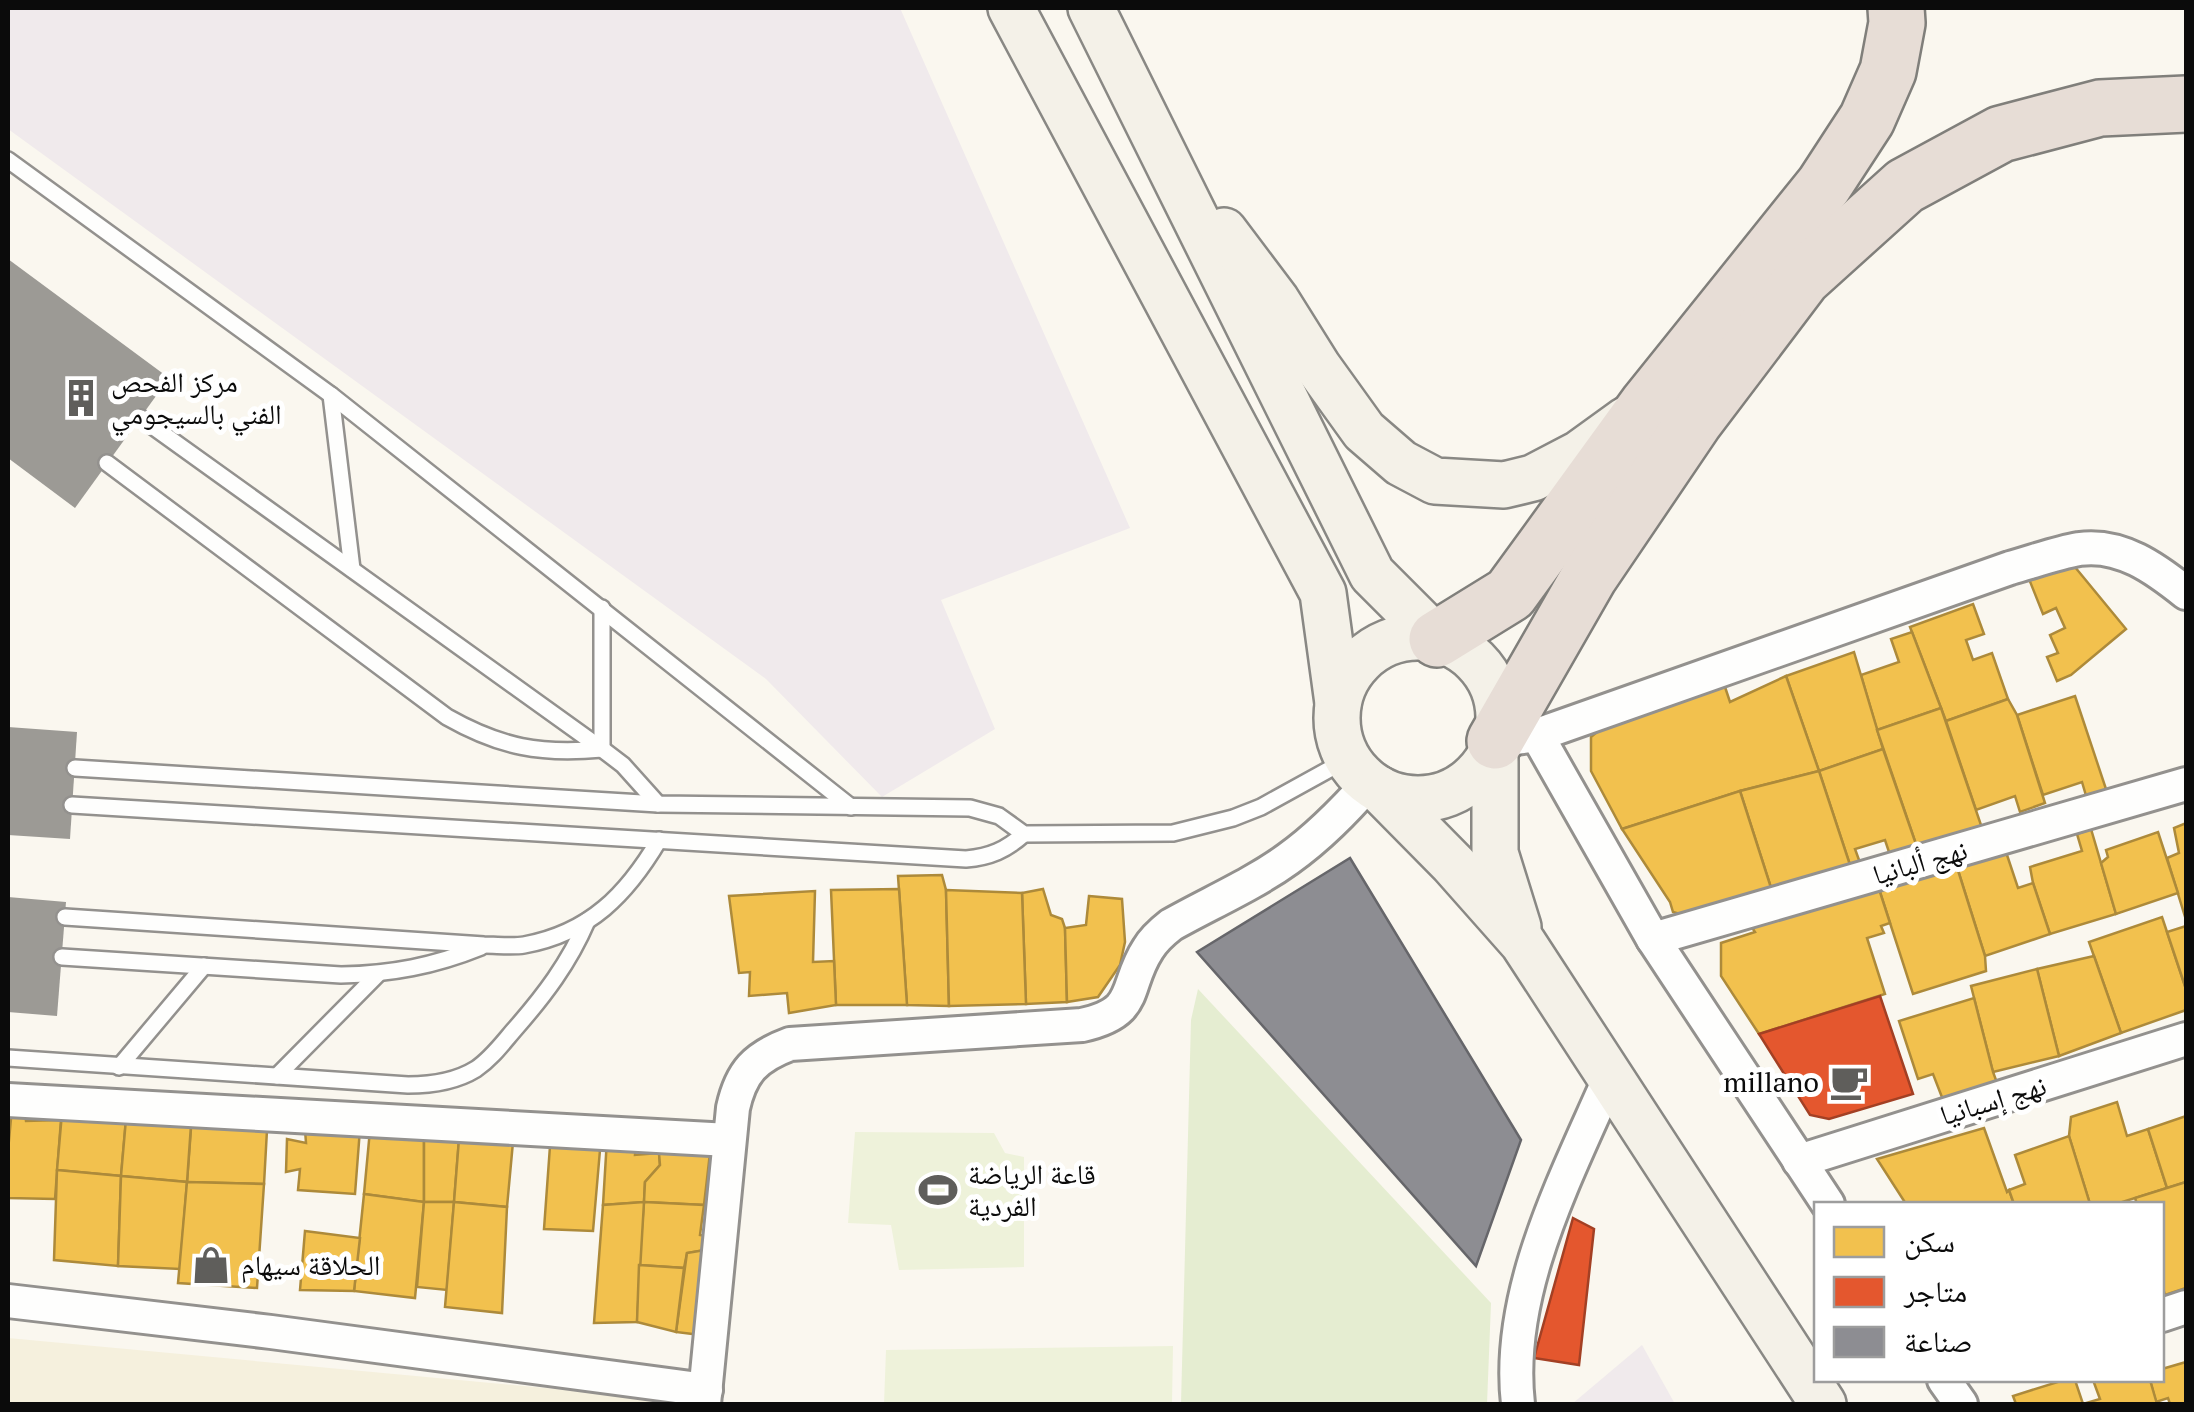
<svg xmlns="http://www.w3.org/2000/svg" width="2194" height="1412" font-family="'PT Serif','Noto Naskh Arabic',serif">
<style>
.industrial{fill:#f0eaec}
.farmland{fill:#f5f0dd}
.green{fill:#e5edd1}
.pitch{fill:#eef2da}
.homes{fill:#f2c14e;stroke:#ad8a3a;stroke-width:2.5}
.shops{fill:#e4572e;stroke:#a34024;stroke-width:2.5}
.industry{fill:#8d8d92;stroke:#66666a;stroke-width:2.5}
.building{fill:#9c9a95}
.lines{fill:none;stroke-linecap:round;stroke-linejoin:round}
.lane-casing{stroke:#93918e;stroke-width:20}
.street-casing{stroke:#93918e;stroke-width:38}
.secondary-casing{stroke:#898884;stroke-width:50}
.highway-casing{stroke:#807f7b;stroke-width:60}
.lane{stroke:#fefefd;stroke-width:15}
.street{stroke:#fefefd;stroke-width:32}
.secondary{stroke:#f4f1e8;stroke-width:45}
.highway{stroke:#e7ddd6;stroke-width:55}
.labels{text-anchor:middle;stroke-width:10;stroke-linejoin:round;paint-order:stroke}
.poi-label{font-size:28px;fill:#0b0b0b;stroke:#fff;text-anchor:start}
.street-label{font-size:28px;fill:#0b0b0b;stroke:#fff}
</style>
<rect width="100%" height="100%" fill="#faf7ef"/>
<g class="industrial">
<polygon points="8,8 900,8 1130,528 941,600 995,729 882,797 766,679 8,129"/>
<polygon points="1642,1345 1675,1404 1572,1404"/>
</g>
<polygon class="farmland" points="8,1338 717,1404 8,1404"/>
<polygon class="green" points="1198,989 1491,1303 1487,1404 1181,1404 1191,1020"/>
<g class="pitch">
<polygon points="855,1132 994,1133 1005,1153 1024,1157 1024,1267 899,1270 891,1225 848,1223"/>
<polygon points="1173,1346 1172,1404 884,1404 886,1350"/>
</g>
<g class="homes">
<polygon points="2070,561 2126,629 2071,675 2057,681 2047,657 2058,653 2050,635 2065,628 2056,608 2043,614 2029,579"/>
<polygon points="1973,604 1984,634 1966,640 1973,660 1992,653 2008,699 1946,721 1910,627"/>
<polygon points="1912,632 1941,708 1877,730 1861,675 1899,662 1891,639"/>
<polygon points="1854,652 1883,749 1819,771 1786,676"/>
<polygon points="1721,675 1730,702 1786,676 1819,771 1740,791 1622,829 1591,771 1591,737 1611,720"/>
<polygon points="2075,696 2107,792 2087,799 2082,782 2043,795 2017,715"/>
<polygon points="2008,699 2017,715 2045,803 2020,812 2015,796 1976,810 1946,721"/>
<polygon points="1941,708 1982,828 1918,850 1877,730"/>
<polygon points="1883,749 1918,850 1891,858 1885,840 1855,849 1863,871 1853,874 1819,771"/>
<polygon points="1819,771 1853,874 1773,894 1740,791"/>
<polygon points="1740,791 1773,894 1694,918 1673,912 1670,902 1622,829"/>
<polygon points="2186,823 2186,920 2167,858 2179,853 2174,828"/>
<polygon points="2091,829 2116,914 2050,934 2033,883 2030,867 2082,851 2077,834"/>
<polygon points="2158,832 2178,893 2116,914 2101,863 2108,857 2106,850"/>
<polygon points="2005,849 2018,888 2033,883 2050,934 1985,956 1956,864"/>
<polygon points="1956,864 1985,956 1986,971 1913,994 1879,889"/>
<polygon points="942,875 946,890 949,1006 907,1005 898,876"/>
<polygon points="899,889 907,1005 836,1005 831,890"/>
<polygon points="1043,889 1051,915 1062,919 1065,928 1067,1002 1026,1004 1022,893"/>
<polygon points="1879,889 1890,923 1881,926 1884,933 1867,938 1885,994 1759,1034 1721,976 1721,943 1755,932 1747,920"/>
<polygon points="946,890 1022,893 1026,1004 949,1006"/>
<polygon points="815,891 813,962 834,961 836,1005 789,1013 787,993 749,996 750,972 739,973 729,896"/>
<polygon points="1089,896 1122,899 1125,942 1120,965 1098,997 1067,1002 1065,928 1086,925"/>
<polygon points="2162,917 2186,989 2186,1010 2121,1033 2089,942"/>
<polygon points="2186,926 2186,989 2167,932"/>
<polygon points="2094,956 2121,1033 2059,1056 2037,969"/>
<polygon points="2037,969 2059,1056 1993,1072 1971,986"/>
<polygon points="1974,998 1993,1072 2000,1091 1945,1105 1933,1074 1918,1079 1899,1021"/>
<polygon points="2117,1102 2127,1136 2148,1129 2167,1188 2116,1204 2090,1204 2069,1136 2071,1117"/>
<polygon points="24,1107 26,1121 61,1120 55,1199 8,1198 8,1151 12,1108"/>
<polygon points="62,1113 126,1119 121,1176 57,1170"/>
<polygon points="192,1115 267,1130 264,1184 187,1182"/>
<polygon points="2186,1116 2186,1182 2167,1188 2148,1129"/>
<polygon points="126,1119 191,1125 187,1182 121,1176"/>
<polygon points="1984,1128 2007,1192 2009,1190 2014,1204 1906,1204 1877,1159"/>
<polygon points="360,1129 355,1194 298,1190 300,1169 286,1172 287,1139 306,1143 305,1130"/>
<polygon points="370,1130 424,1133 424,1202 364,1194"/>
<polygon points="424,1133 459,1139 454,1202 424,1202"/>
<polygon points="2069,1136 2090,1204 2014,1204 2009,1190 2025,1184 2015,1155"/>
<polygon points="459,1139 513,1142 507,1207 454,1202"/>
<polygon points="607,1139 636,1143 635,1155 659,1153 660,1165 645,1182 644,1202 603,1205"/>
<polygon points="550,1146 600,1150 593,1231 544,1229"/>
<polygon points="659,1153 710,1153 704,1205 644,1202 645,1182 660,1165"/>
<polygon points="57,1170 121,1176 118,1266 54,1260"/>
<polygon points="121,1176 187,1182 180,1269 118,1266"/>
<polygon points="187,1182 264,1184 257,1288 178,1283"/>
<polygon points="2186,1182 2186,1288 2165,1295 2162,1285 2162,1204 2137,1204 2135,1198"/>
<polygon points="364,1194 424,1202 415,1298 354,1291"/>
<polygon points="424,1202 454,1202 447,1290 417,1287"/>
<polygon points="454,1202 507,1207 502,1313 445,1307"/>
<polygon points="644,1202 704,1205 700,1235 706,1236 705,1250 687,1253 684,1268 639,1265"/>
<polygon points="644,1202 637,1322 594,1323 603,1205"/>
<polygon points="305,1231 360,1238 354,1291 300,1290"/>
<polygon points="705,1250 701,1335 676,1332 687,1253"/>
<polygon points="639,1265 684,1268 676,1332 637,1322"/>
<polygon points="2186,1362 2186,1404 2170,1404 2168,1398 2156,1402 2150,1380 2162,1380 2162,1369"/>
<polygon points="2064,1380 2075,1380 2083,1404 2100,1399 2093,1380 2150,1380 2157,1404 2016,1404 2013,1396"/>
</g>
<g class="shops">
<polygon points="1880,996 1913,1094 1829,1119 1810,1115 1759,1034"/>
<polygon points="1573,1218 1594,1229 1579,1365 1534,1358"/>
</g>
<polygon class="industry" points="1350,858 1521,1140 1476,1266 1197,952"/>
<g class="building">
<polygon points="8,259 169,378 75,508 8,458"/>
<polygon points="8,727 77,732 70,839 8,835"/>
<polygon points="8,897 66,902 57,1016 8,1012"/>
</g>
<g class="lines">
<g class="lane-casing">
<g id="lane">
<polyline points="8,160 331,395 851,807"/>
<polyline points="331,395 352,569"/>
<polyline points="141,418 602,749 623,765 658,804"/>
<path d="M 107,463 L 447,717 C 500,747 541,755 602,749 L 602,608"/>
<polyline points="75,768 658,804 970,808 999,816 1024,834 1173,833 1233,818 1261,807 1348,759"/>
<path d="M 72,805 L 966,859 C 990,857 1006,850 1024,834"/>
<path d="M 65,917 L 484,945 C 497,945 512,947 524,945 C 590,933 627,894 659,840"/>
<path d="M 62,957 L 341,975 C 391,974 434,966 481,947"/>
<path d="M 8,1058 L 408,1085 C 432,1085 455,1082 476,1069 C 491,1059 502,1044 514,1030 C 544,996 569,963 587,921"/>
<polyline points="119,1067 204,966"/>
<polyline points="277,1076 378,974"/>
</g>
</g>
<g class="street-casing">
<g id="street">
<polyline points="1537,735 1653,939 1828,1204"/>
<path d="M 1495,741 L 1537,735 L 2010,568 C 2032,562 2056,553 2079,549 C 2121,543 2156,569 2186,593"/>
<polyline points="1653,939 2186,784"/>
<polyline points="8,1100 729,1140"/>
<polyline points="1799,1161 2186,1039"/>
<polyline points="8,1301 271,1332 706,1390"/>
<polyline points="2162,1315 2186,1307"/>
<polyline points="1944,1380 1961,1404"/>
<path d="M 704,1404 L 733,1108 C 741,1072 755,1057 790,1044 L 1082,1025 C 1141,1012 1123,987 1148,949 C 1154,939 1162,932 1171,925 C 1210,903 1252,885 1288,859 C 1319,837 1344,811 1369,783"/>
<path d="M 1518,1404 C 1505,1292 1566,1178 1610,1077"/>
</g>
</g>
<g class="secondary-casing">
<g id="secondary">
<polyline points="1011,8 1323,593 1338,703"/>
<polyline points="1091,8 1372,574 1437,639"/>
<polyline points="1224,231 1276,300 1318,367 1364,431 1401,463 1435,481 1504,485 1533,478 1579,454 1626,420"/>
<circle cx="1418" cy="718" r="81"/>
<polyline points="1495,741 1495,853 1518,927"/>
<polyline points="1379,789 1453,864 1523,943 1823,1404"/>
</g>
</g>
<g class="highway-casing">
<g id="highway">
<polyline points="1437,639 1510,594 1648,404 1824,185 1867,119 1888,71 1897,23 1896,8"/>
<polyline points="1495,741 1589,577 1694,422 1803,278 1905,186 2001,134 2100,108 2186,104"/>
</g>
</g>
<use href="#lane" class="lane"/>
<use href="#street" class="street"/>
<use href="#secondary" class="secondary"/>
<use href="#highway" class="highway"/>
</g>
<defs>
<g id="building-bare" transform="scale(3)"><path d="M-4-6H4V6H1V3H-1V6H-4ZM-2.5-4.3h1.7v1.8h-1.7ZM.8-4.3h1.7v1.8H.8ZM-2.5-1h1.7V.8h-1.7ZM.8-1h1.7V.8H.8Z" fill="#5f5e5b" stroke="#fff" stroke-width="2.5" paint-order="stroke"/></g>
<g id="cafe-bare" transform="scale(3)"><path d="M-5.5-4.5H6V0H3Q3 3.5 0 3.5H-2.5Q-5.5 3.5-5.5 0ZM3-3.2v2h1.7v-2ZM-6 4.5H4V6H-6Z" fill="#5f5e5b" stroke="#fff" stroke-width="2.5" paint-order="stroke"/></g>
<g id="stadium-bare" transform="scale(3)"><path d="M0-5a6.5 5 0 1 0 0 10a6.5 5 0 1 0 0-10ZM-3.5-1.8h7v3.6h-7Z" fill="#5f5e5b" stroke="#fff" stroke-width="2.5" paint-order="stroke"/></g>
<g id="shop-bare" transform="scale(3)"><path d="M-5-2.5h2.3a2.7 3.5 0 0 1 5.4 0H5L5.5 6h-11ZM-1.5-2.5h3a1.5 2.3 0 0 0-3 0Z" fill="#5f5e5b" stroke="#fff" stroke-width="2.5" paint-order="stroke"/></g>
</defs>
<g fill-rule="evenodd">
<use href="#building-bare" x="81" y="398"/>
<use href="#cafe-bare" x="1849" y="1082"/>
<use href="#stadium-bare" x="938" y="1190"/>
<use href="#shop-bare" x="211" y="1265"/>
</g>
<g class="labels">
<g class="poi-label">
<text x="111" y="392">مركز الفحص<tspan x="111" dy="32">الفني بالسيجومي</tspan></text>
<text x="1819" y="1092" text-anchor="end">millano</text>
<text x="968" y="1184">قاعة الرياضة<tspan x="968" dy="32">الفردية</tspan></text>
<text x="241" y="1275">الحلاقة سيهام</text>
</g>
<g class="street-label">
<text transform="translate(1920 862) rotate(-16)" y="10">نهج ألبانيا</text>
<text transform="translate(1993 1100) rotate(-17)" y="10">نهج إسبانيا</text>
</g>
</g>
<rect width="2194" height="1412" fill="none" stroke="#0b0b0b" stroke-width="20"/>
<rect x="1814" y="1202" width="350" height="180" fill="#ffffff" stroke="#9d9d9d" stroke-width="2.5"/>
<rect x="1834" y="1227" width="50" height="30" fill="#f2c14e" stroke="#9d9d9d" stroke-width="2.5"/>
<text x="1904" y="1252" font-size="30" fill="#0b0b0b">سكن</text>
<rect x="1834" y="1277" width="50" height="30" fill="#e4572e" stroke="#9d9d9d" stroke-width="2.5"/>
<text x="1904" y="1302" font-size="30" fill="#0b0b0b">متاجر</text>
<rect x="1834" y="1327" width="50" height="30" fill="#8d8d92" stroke="#9d9d9d" stroke-width="2.5"/>
<text x="1904" y="1352" font-size="30" fill="#0b0b0b">صناعة</text>
</svg>
